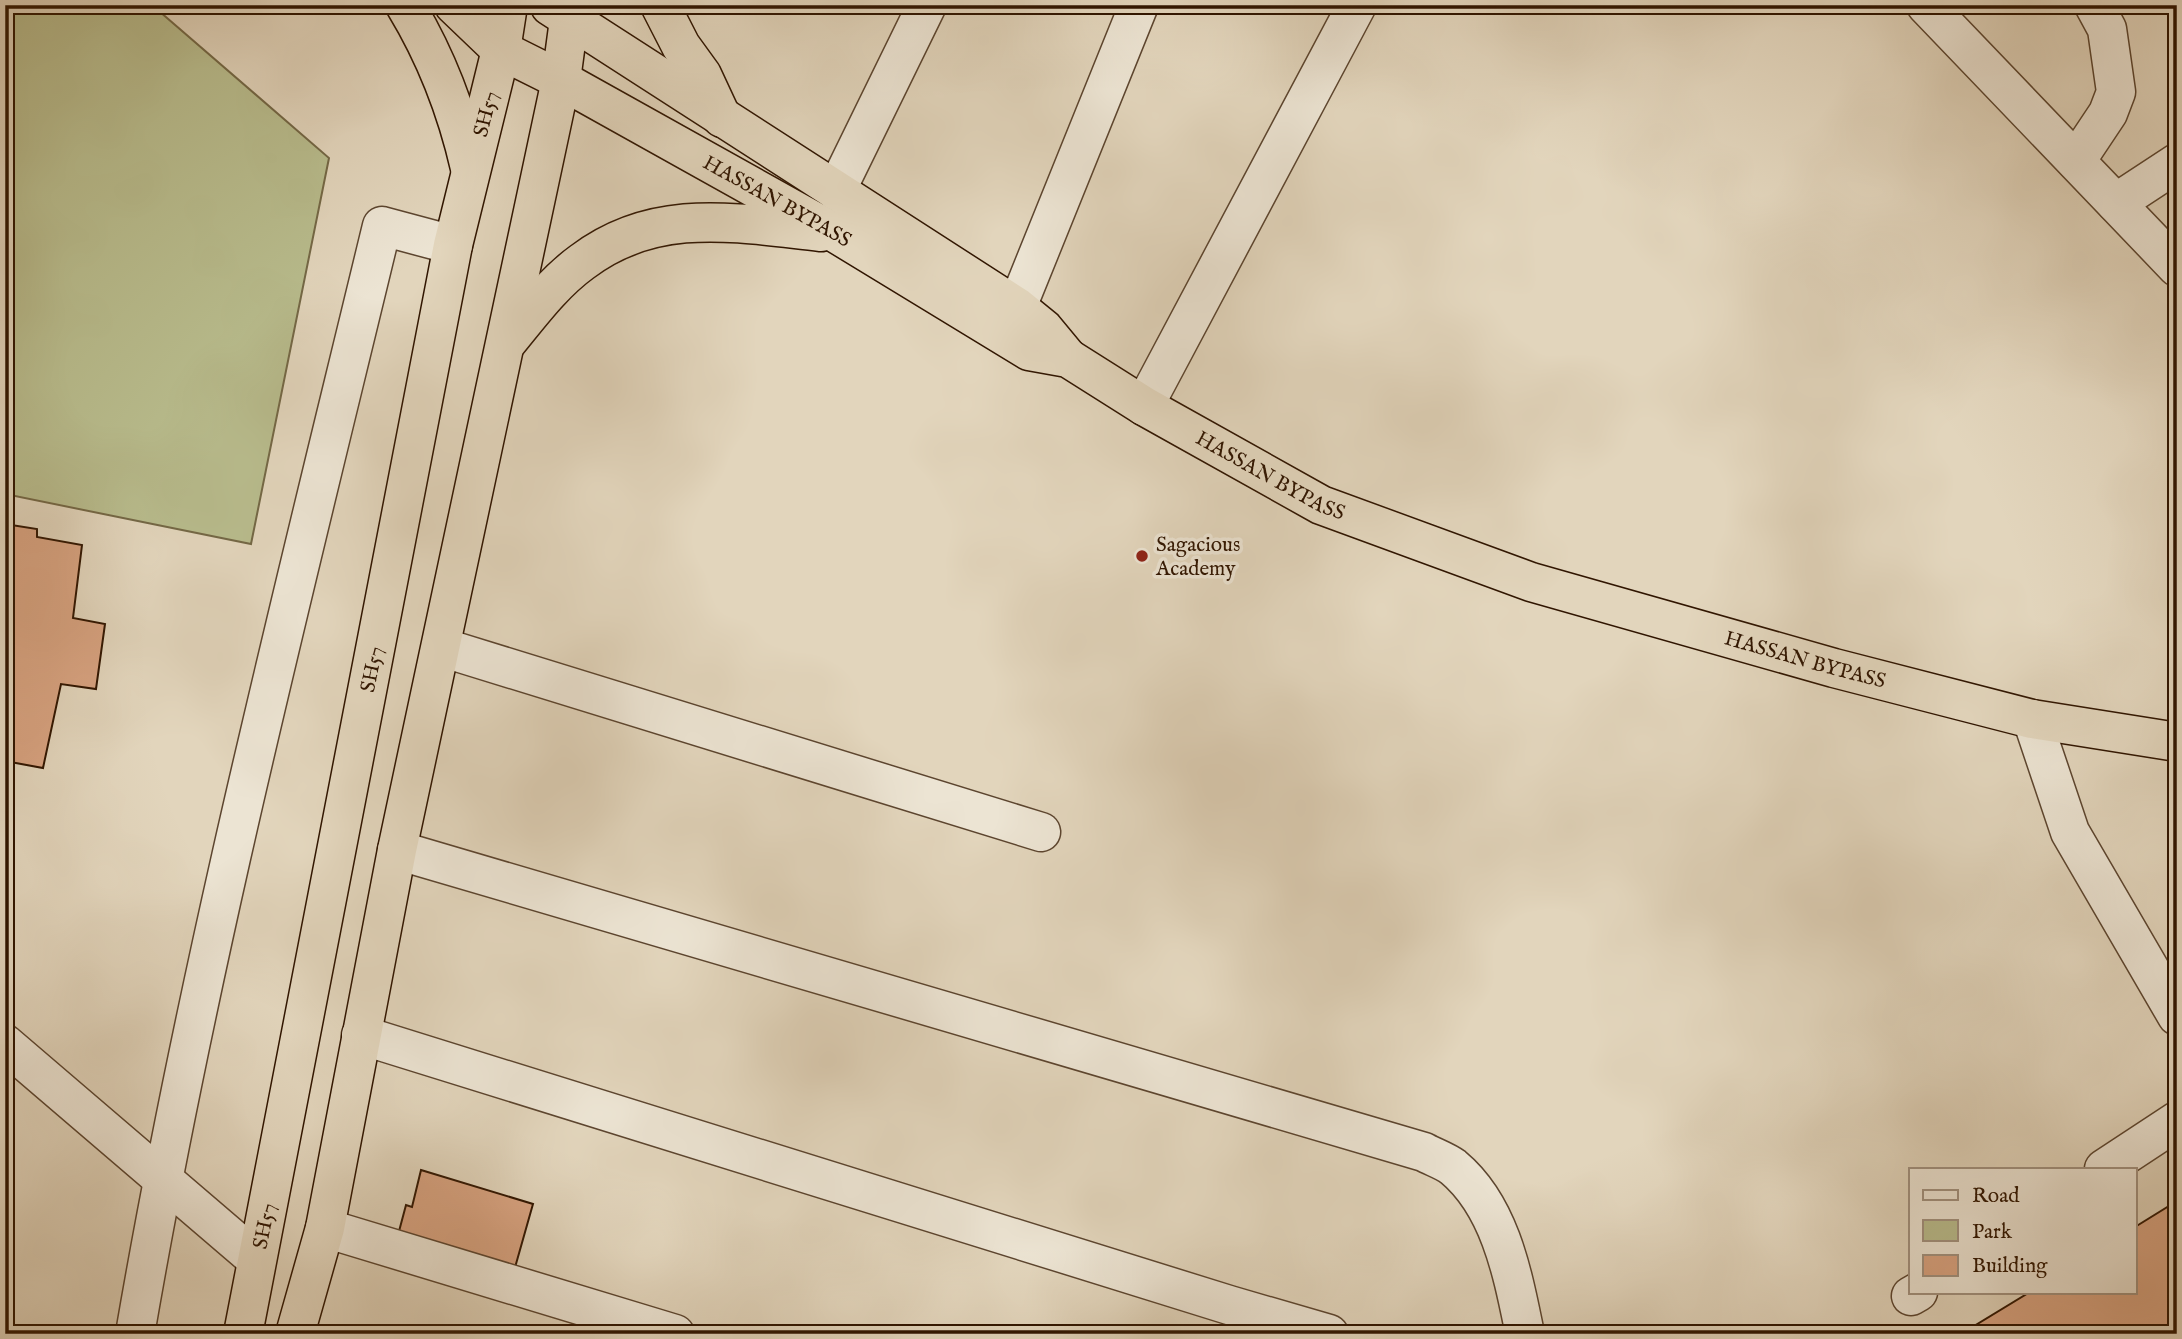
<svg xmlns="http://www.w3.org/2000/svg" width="2182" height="1339" font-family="'IM FELL English',serif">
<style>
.green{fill:#b8bc8d;stroke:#746846;stroke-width:2}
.building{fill:#d8a381;stroke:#301500;stroke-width:2}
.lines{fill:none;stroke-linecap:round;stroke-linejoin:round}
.minor-casing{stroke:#5c452f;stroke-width:41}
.highway-casing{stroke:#301500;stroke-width:41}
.minor{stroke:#ece4d3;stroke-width:38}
.highway{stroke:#e2d5bc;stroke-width:38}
.poi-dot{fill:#8f2418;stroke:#ece4d3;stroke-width:2.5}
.labels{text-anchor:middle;stroke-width:7;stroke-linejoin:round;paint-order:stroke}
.street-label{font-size:21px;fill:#301500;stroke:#ece4d3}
.poi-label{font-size:21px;fill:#301500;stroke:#ece4d3;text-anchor:start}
</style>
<rect width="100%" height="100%" fill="#e2d5bc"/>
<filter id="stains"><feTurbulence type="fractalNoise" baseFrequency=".00286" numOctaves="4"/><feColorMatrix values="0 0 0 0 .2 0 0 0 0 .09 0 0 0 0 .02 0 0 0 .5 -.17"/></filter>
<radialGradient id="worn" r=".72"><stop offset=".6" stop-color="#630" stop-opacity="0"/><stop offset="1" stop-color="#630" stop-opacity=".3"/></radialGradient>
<polygon class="green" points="5,5 152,5 329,158 251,544 5,494"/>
<g class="building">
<polygon points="5,524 37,529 37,537 82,545 73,618 105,624 96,689 61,684 43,768 5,761"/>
<polygon points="421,1170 533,1204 514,1271 398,1235 406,1205 412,1207"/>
<polygon points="2177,1201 2177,1334 1961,1334 2030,1292 2135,1292 2135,1227"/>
</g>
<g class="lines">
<g class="minor-casing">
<g id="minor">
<polyline points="1926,5 2177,267"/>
<polyline points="2076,161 2108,113 2116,92 2107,29 2094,5"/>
<polyline points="836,191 927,5"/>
<polyline points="2116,203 2177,163"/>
<polyline points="1017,307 1139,5"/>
<polyline points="1144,406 1357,5"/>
<polyline points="441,647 1041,832"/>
<polyline points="2032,719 2070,832 2177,1016"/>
<path d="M 397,850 L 1424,1152 C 1433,1157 1445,1161 1453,1167 C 1501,1207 1513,1276 1525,1334"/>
<polyline points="361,1035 1229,1305 1329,1334"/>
<polyline points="5,1044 256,1259"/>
<polyline points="2104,1169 2177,1121"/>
<polyline points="325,1228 675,1334"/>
<polyline points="1911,1296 1918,1292"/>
<path d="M 135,1334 C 199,961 293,594 382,226 L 453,245"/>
</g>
</g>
<g class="highway-casing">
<g id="highway">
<path d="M 405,5 C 436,56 457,111 470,168"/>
<path id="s1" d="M 454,5 L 501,50 L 561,80 L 837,234 L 1029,351 L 1068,358 L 1144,406 L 1321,505 L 1531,582 L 1834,668 L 2032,719 L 2177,742"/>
<polyline points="660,5 681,46 702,75 722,118"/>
<polyline points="550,6 1017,307 1044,329 1068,358"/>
<path d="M 508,341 C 531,313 553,283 582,262 C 656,206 736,223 821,232"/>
<path id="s2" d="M 243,1334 L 453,245 L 501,50 L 508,5"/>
<polyline points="295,1334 325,1228 397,850 561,80 571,5"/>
</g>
</g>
<use href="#minor" class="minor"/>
<use href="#highway" class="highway"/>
</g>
<circle class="poi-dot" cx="1142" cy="556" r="7"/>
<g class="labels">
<g class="street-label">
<text dy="7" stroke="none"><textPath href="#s2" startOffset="1244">SH57</textPath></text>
<text dy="7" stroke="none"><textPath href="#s1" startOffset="380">HASSAN BYPASS</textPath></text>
<text dy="7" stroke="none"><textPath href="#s1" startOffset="947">HASSAN BYPASS</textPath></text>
<text dy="7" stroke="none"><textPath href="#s1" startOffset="1514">HASSAN BYPASS</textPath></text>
<text dy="7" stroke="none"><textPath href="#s2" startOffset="677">SH57</textPath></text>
<text dy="7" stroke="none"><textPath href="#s2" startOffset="110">SH57</textPath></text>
</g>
<g class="poi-label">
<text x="1156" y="551">Sagacious<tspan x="1156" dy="24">Academy</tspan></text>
</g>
</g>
<rect width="2182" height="1339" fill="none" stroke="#e2d5bc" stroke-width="28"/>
<rect x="7" y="7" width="2168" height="1325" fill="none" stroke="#301500" stroke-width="3.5"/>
<rect x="14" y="14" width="2154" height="1311" fill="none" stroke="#301500" stroke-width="2"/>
<rect x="1909" y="1168" width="228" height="126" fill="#ece4d3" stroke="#a1917f" stroke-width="2"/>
<rect x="1923" y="1190" width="35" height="10" fill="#ece4d3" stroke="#a1917f" stroke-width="2"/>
<text x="1972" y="1202" font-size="21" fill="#301500">Road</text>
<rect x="1923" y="1220" width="35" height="21" fill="#b8bc8d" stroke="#a1917f" stroke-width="2"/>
<text x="1972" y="1238" font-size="21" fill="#301500">Park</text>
<rect x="1923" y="1255" width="35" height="21" fill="#d8a381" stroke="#a1917f" stroke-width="2"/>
<text x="1972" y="1272" font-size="21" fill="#301500">Building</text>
<rect width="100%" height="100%" filter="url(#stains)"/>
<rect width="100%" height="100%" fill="url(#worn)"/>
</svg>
